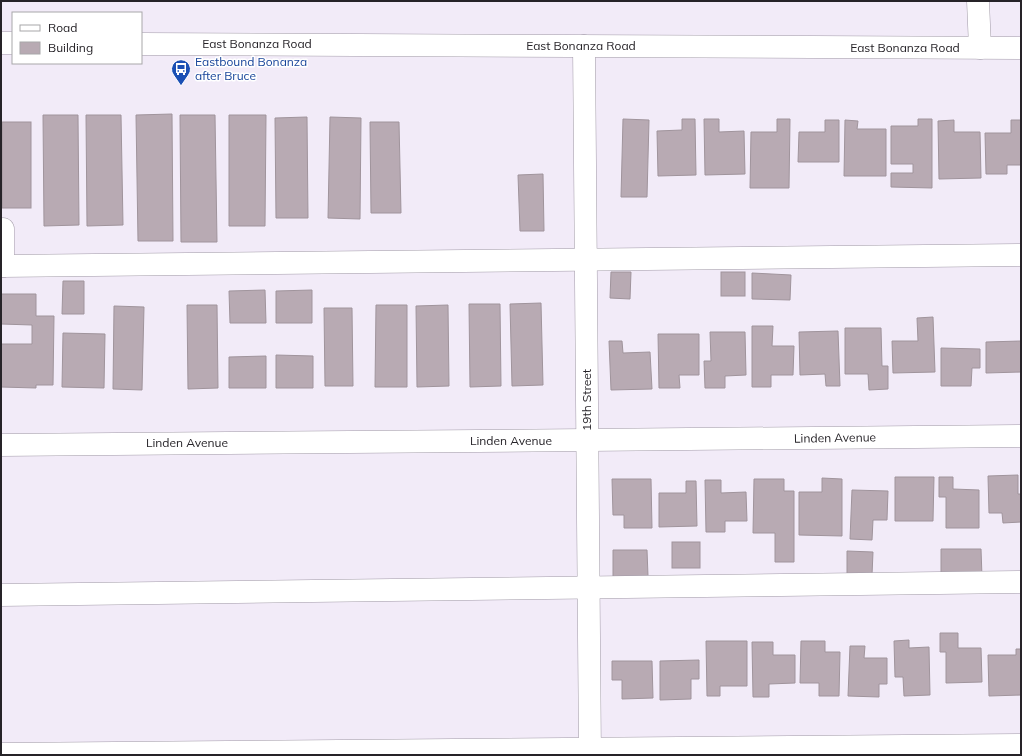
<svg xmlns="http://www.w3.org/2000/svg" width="1022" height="756" font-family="Mulish,sans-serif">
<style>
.building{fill:#b8aab3;stroke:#a0949c}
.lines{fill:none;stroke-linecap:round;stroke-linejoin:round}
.minor-casing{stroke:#a19aa7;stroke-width:23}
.major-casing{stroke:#a19aa7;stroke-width:23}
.minor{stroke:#fff;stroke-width:22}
.major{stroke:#fff;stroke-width:22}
.labels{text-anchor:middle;stroke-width:3;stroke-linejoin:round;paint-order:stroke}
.street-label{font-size:12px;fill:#262328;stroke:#fff}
.transit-label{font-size:12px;fill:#164399;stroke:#fff;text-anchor:start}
</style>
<rect width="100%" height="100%" fill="#f2ebf8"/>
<g class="building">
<polygon points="172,114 173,241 138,241 136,115"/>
<polygon points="43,115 78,115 79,225 44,226"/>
<polygon points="86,115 121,115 123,225 87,226"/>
<polygon points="180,115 215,115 217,242 181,242"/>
<polygon points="229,115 266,115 265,226 229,226"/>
<polygon points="307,117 308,218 276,218 275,118"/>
<polygon points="330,117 361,118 360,219 328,218"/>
<polygon points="623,119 649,120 647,197 621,197"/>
<polygon points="682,119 695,119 696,175 658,176 657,131 682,130"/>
<polygon points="704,119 719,119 719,132 744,131 745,174 705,175"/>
<polygon points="777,119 790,119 789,188 750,188 751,132 777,132"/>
<polygon points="918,119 932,119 932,188 891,187 891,173 913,173 913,164 891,164 891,126 918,126"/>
<polygon points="825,120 839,120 839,162 798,162 799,132 825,132"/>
<polygon points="845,120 858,121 857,129 886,129 886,176 844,176"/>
<polygon points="954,120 954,132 980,132 981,178 939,179 938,121"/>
<polygon points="1011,120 1021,120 1021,165 1007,165 1007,174 986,174 985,133 1011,133"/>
<rect x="2" y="122" width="29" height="86"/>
<polygon points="370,122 399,122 401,213 371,213"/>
<polygon points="543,174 544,231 520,231 518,175"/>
<polygon points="611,272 631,272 630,299 610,298"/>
<rect x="721" y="272" width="24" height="24"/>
<polygon points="752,273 791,275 790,300 752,299"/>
<polygon points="63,281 84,281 84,314 62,314"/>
<polygon points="265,290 266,323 230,323 229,291"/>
<polygon points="312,290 312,323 276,323 276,291"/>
<polygon points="1,294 36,294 36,316 54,316 53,385 36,385 36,388 1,387 1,344 32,344 32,325 1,324"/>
<polygon points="541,303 543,385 512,386 510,304"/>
<polygon points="469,304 500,304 501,386 470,387"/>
<polygon points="187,305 217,305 218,388 188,389"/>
<polygon points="376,305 407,305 407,387 375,387"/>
<polygon points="448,305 449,386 417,387 416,306"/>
<polygon points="114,306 144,307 142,390 113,389"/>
<polygon points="324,308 352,308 353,386 325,386"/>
<polygon points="933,317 935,372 893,373 892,341 918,341 917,318"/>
<polygon points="752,326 773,326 772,346 794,346 793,375 771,375 771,387 752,387"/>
<polygon points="845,328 881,328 882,366 888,366 888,389 869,390 868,374 845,374"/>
<polygon points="838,331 840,386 826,386 825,374 800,375 799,332"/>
<polygon points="710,332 745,332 746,375 725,376 725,388 705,388 704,361 711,361"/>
<polygon points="63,333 105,334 104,388 62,387"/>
<polygon points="658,334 699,334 699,375 679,375 680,388 659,388"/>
<polygon points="609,341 622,341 623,353 650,352 652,389 611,390"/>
<polygon points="1021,341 1021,372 986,373 986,342"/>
<polygon points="941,348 980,349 980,368 972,368 971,386 941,386"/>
<polygon points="276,355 313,356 313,388 276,388"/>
<polygon points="266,356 266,388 229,388 229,357"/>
<polygon points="1018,475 1018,494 1021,494 1021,522 1003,523 1002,513 989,513 988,476"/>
<polygon points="895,477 934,477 933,521 895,521"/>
<polygon points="939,477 953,477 953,489 979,490 979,528 946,528 946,497 939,497"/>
<polygon points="822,478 842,479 842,536 799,535 799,492 822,492"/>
<polygon points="612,479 651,479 652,528 624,528 624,515 613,515"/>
<polygon points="754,479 784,479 784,491 794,491 794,562 775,562 775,533 753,533"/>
<polygon points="705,480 721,480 721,493 746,492 747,521 725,521 725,532 706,532"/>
<polygon points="686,481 696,481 697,526 659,527 659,493 686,493"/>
<polygon points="852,490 888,491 887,520 873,520 872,540 850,539"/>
<rect x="672" y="542" width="28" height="26"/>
<polygon points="941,549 981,549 982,577 941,577"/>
<polygon points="613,550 647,550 648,576 613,577"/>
<polygon points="847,551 873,552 872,575 847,574"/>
<polygon points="940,633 958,633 958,648 981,648 982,682 946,683 946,652 940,652"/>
<polygon points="909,640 909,648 929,647 930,695 904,696 903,677 895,677 894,641"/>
<polygon points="706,641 747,641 747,686 720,686 720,696 707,696"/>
<polygon points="801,641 825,641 825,652 840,652 839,696 819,696 819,683 800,683"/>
<polygon points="752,642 773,642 773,655 795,655 795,683 769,684 769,697 753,697"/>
<polygon points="850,646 865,646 864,658 887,658 887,684 879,684 879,697 848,696"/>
<polygon points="1016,649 1021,649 1021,695 989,696 988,655 1016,655"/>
<polygon points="699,660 699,679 691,679 691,699 660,700 660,661"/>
<polygon points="612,661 652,661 653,698 622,699 622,680 612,680"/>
</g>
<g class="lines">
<g class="minor-casing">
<g id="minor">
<polyline points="978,1 980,48"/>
<polyline points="584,46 590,755"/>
<polyline points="3,229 3,266"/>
<polyline points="1,266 1021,255"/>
<polyline points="1,445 587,440 1021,436"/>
<polyline points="1,595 1021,582"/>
<polyline points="1,754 1021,745"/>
</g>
</g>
<g class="major-casing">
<g id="major">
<polyline points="1,43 13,43"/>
<polyline points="141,44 1021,48"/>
</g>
</g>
<use href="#minor" class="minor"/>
<use href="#major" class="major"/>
</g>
<defs>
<g id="bus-pin" transform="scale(1)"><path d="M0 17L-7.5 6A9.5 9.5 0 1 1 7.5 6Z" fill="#1a4fb4" stroke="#fff"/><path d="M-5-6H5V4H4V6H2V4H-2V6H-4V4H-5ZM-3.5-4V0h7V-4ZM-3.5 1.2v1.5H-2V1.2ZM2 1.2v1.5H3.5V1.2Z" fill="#fff"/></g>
</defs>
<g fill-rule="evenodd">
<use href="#bus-pin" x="181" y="69"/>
</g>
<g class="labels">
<g class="street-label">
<text x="257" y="48">East Bonanza Road</text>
<text x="581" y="50">East Bonanza Road</text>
<text x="905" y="52">East Bonanza Road</text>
<text transform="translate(587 400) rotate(-90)" y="4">19th Street</text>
<text transform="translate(835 438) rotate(-1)" y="4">Linden Avenue</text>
<text x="511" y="445">Linden Avenue</text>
<text x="187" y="447">Linden Avenue</text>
</g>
<g class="transit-label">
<text x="195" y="66">Eastbound Bonanza<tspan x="195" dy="14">after Bruce</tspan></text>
</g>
</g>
<rect width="1022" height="756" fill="none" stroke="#262328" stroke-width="4"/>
<rect x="12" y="12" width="130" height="52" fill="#ffffff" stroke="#a8a7a9"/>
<rect x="20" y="25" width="20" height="6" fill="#ffffff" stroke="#a8a7a9"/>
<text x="48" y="32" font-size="12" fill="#262328">Road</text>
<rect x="20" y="42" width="20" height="12" fill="#b8aab3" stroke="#a8a7a9"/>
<text x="48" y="52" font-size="12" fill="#262328">Building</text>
</svg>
